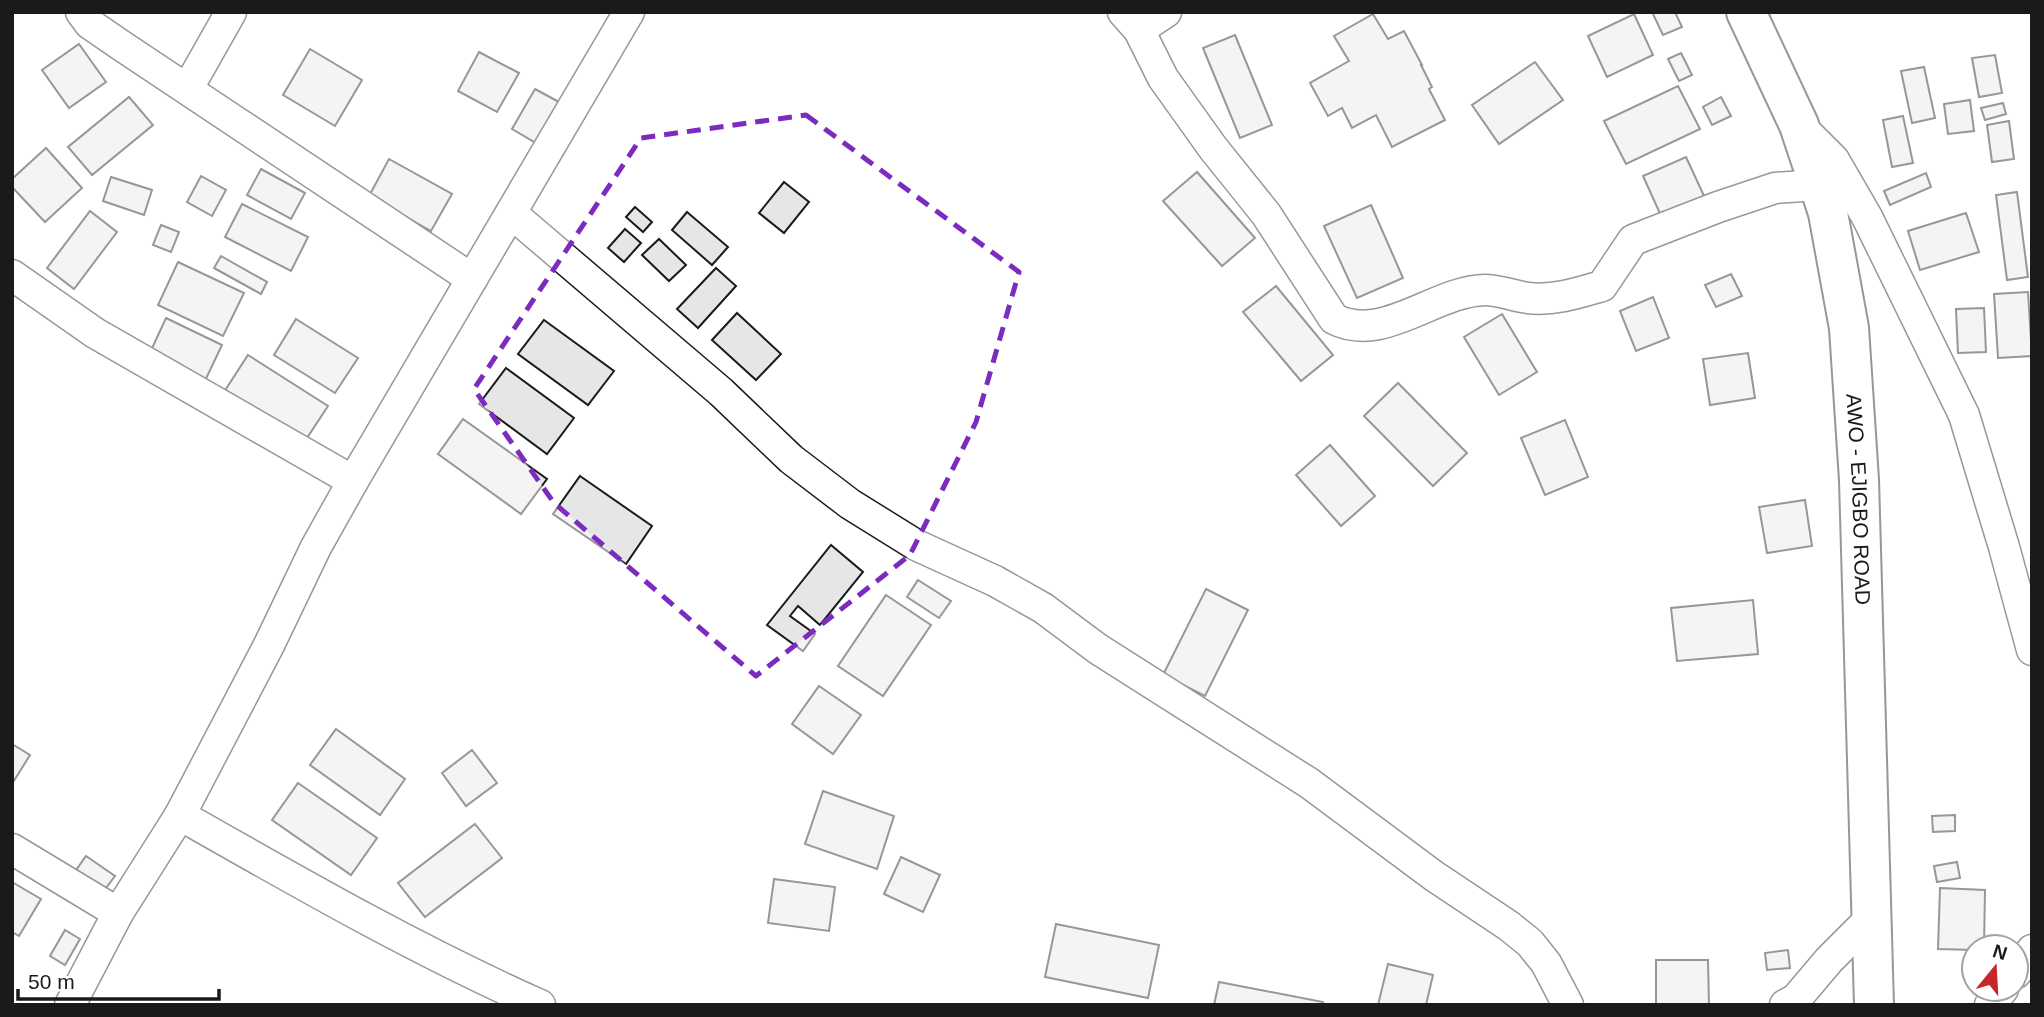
<svg xmlns="http://www.w3.org/2000/svg" width="2044" height="1017" font-family="Helvetica,sans-serif">
<style>
.building{fill:#e6e6e6;stroke:#1a1a1a;stroke-width:2}
.lines{fill:none;stroke-linecap:round;stroke-linejoin:round}
.minor-casing{stroke:#1a1a1a;stroke-width:33}
.major-casing{stroke:#1a1a1a;stroke-width:42}
.minor{stroke:#fff;stroke-width:30}
.major{stroke:#fff;stroke-width:38}
.marked{fill:none;stroke:#7b2cbf;stroke-width:5;stroke-dasharray:14 9;stroke-linejoin:round}
.labels{text-anchor:middle;stroke-width:5;stroke-linejoin:round;paint-order:stroke}
.street-label{font-size:21px;fill:#1a1a1a;stroke:#fff}
</style>
<rect width="100%" height="100%" fill="#fff"/>
<g class="building">
<polygon points="1652,12 1675,12 1682,27 1663,35"/>
<polygon points="1373,14 1388,39 1404,31 1422,65 1421,65 1432,87 1429,89 1445,120 1392,147 1376,115 1352,128 1342,108 1328,116 1310,83 1349,61 1334,36"/>
<polygon points="1634,14 1653,55 1607,77 1588,36"/>
<polygon points="1235,35 1272,125 1240,138 1203,48"/>
<polygon points="79,44 106,82 69,108 42,70"/>
<polygon points="310,49 362,80 335,126 283,95"/>
<polygon points="479,52 519,73 497,112 458,91"/>
<polygon points="1681,53 1692,75 1679,81 1668,59"/>
<polygon points="1995,55 2002,93 1979,97 1972,58"/>
<polygon points="1535,62 1563,100 1499,144 1472,105"/>
<polygon points="1924,67 1935,118 1912,123 1901,71"/>
<polygon points="1678,86 1700,129 1626,164 1604,121"/>
<polygon points="535,89 559,102 536,143 512,129"/>
<polygon points="129,97 153,125 92,175 68,147"/>
<polygon points="1721,97 1731,116 1712,125 1703,107"/>
<polygon points="1970,100 1974,131 1948,134 1944,104"/>
<polygon points="2003,103 2006,114 1985,120 1981,108"/>
<polygon points="1903,116 1913,163 1892,167 1883,120"/>
<polygon points="2009,121 2014,159 1992,162 1987,125"/>
<polygon points="46,148 82,188 45,222 12,187 12,179"/>
<polygon points="1686,157 1705,198 1662,218 1643,176"/>
<polygon points="389,159 452,194 431,231 369,196"/>
<polygon points="261,169 305,193 291,219 247,195"/>
<polygon points="1197,172 1255,238 1222,266 1163,201"/>
<polygon points="1926,173 1931,187 1890,205 1884,191"/>
<polygon points="201,176 226,190 212,216 187,202"/>
<polygon points="111,177 152,190 144,215 103,201"/>
<polygon points="784,182 809,202 784,233 759,213"/>
<polygon points="2017,192 2028,277 2007,280 1996,195"/>
<polygon points="242,204 308,237 291,271 225,237"/>
<polygon points="1371,205 1403,278 1357,298 1324,226"/>
<polygon points="635,207 652,222 643,232 626,217"/>
<polygon points="90,211 117,232 74,289 47,268"/>
<polygon points="687,212 728,247 712,265 672,230"/>
<polygon points="1966,213 1979,252 1920,270 1908,231"/>
<polygon points="161,225 179,232 171,252 153,245"/>
<polygon points="625,229 641,243 624,262 608,248"/>
<polygon points="659,239 686,265 669,281 642,255"/>
<polygon points="221,256 267,282 261,294 214,268"/>
<polygon points="178,262 244,293 223,336 158,305"/>
<polygon points="716,268 736,286 698,328 677,309"/>
<polygon points="1731,274 1742,296 1716,307 1705,285"/>
<polygon points="1276,286 1333,355 1301,381 1243,312"/>
<polygon points="2028,292 2032,356 1998,358 1994,294"/>
<polygon points="1653,297 1669,338 1636,351 1620,311"/>
<polygon points="1984,308 1986,352 1958,353 1956,309"/>
<polygon points="737,313 781,354 756,380 712,340"/>
<polygon points="1502,314 1537,372 1499,395 1464,337"/>
<polygon points="166,318 222,345 203,385 147,359"/>
<polygon points="296,319 358,358 335,393 274,355"/>
<polygon points="544,320 614,371 588,405 518,354"/>
<polygon points="1748,353 1755,398 1710,405 1703,359"/>
<polygon points="248,355 328,406 303,444 224,392"/>
<polygon points="506,368 574,418 547,454 479,404"/>
<polygon points="1398,383 1467,453 1433,486 1364,416"/>
<polygon points="463,419 547,479 521,514 438,454"/>
<polygon points="1565,420 1588,477 1545,495 1521,438"/>
<polygon points="1330,445 1375,496 1341,526 1296,475"/>
<polygon points="580,476 652,526 626,564 553,514"/>
<polygon points="1805,500 1812,546 1767,553 1759,507"/>
<polygon points="831,545 863,572 820,625 798,606 790,616 815,634 803,651 767,625"/>
<polygon points="918,580 951,601 939,618 907,597"/>
<polygon points="1206,589 1248,610 1205,696 1163,675"/>
<polygon points="886,595 931,625 883,696 838,666"/>
<polygon points="1753,600 1758,654 1677,661 1671,608"/>
<polygon points="819,686 861,715 833,754 792,724"/>
<polygon points="336,729 405,779 380,815 310,765"/>
<polygon points="12,744 30,755 12,784"/>
<polygon points="472,750 497,783 466,806 442,773"/>
<polygon points="298,783 377,838 351,875 272,820"/>
<polygon points="823,791 894,816 877,869 805,844"/>
<polygon points="1955,815 1955,831 1933,832 1932,816"/>
<polygon points="475,824 502,858 425,917 398,883"/>
<polygon points="86,856 115,876 100,896 72,876"/>
<polygon points="901,857 940,875 923,912 884,894"/>
<polygon points="1957,862 1960,878 1937,882 1934,866"/>
<polygon points="774,879 835,887 829,931 768,923"/>
<polygon points="12,882 41,899 19,936 12,932"/>
<polygon points="1940,888 1985,890 1984,947 1974,947 1974,950 1938,949"/>
<polygon points="1056,924 1159,945 1148,998 1045,977"/>
<polygon points="65,930 80,939 65,965 50,956"/>
<polygon points="1788,950 1790,968 1767,970 1765,953"/>
<polygon points="1656,960 1708,960 1709,1005 1656,1005"/>
<polygon points="1388,964 1433,975 1426,1005 1378,1005"/>
<polygon points="1219,982 1323,1002 1323,1005 1214,1005"/>
</g>
<g class="lines">
<g class="minor-casing">
<g id="minor">
<polyline points="81,12 90,24 122,46 472,279"/>
<path d="M 1123,12 L 1139,30 L 1163,78 L 1213,148 L 1266,214 L 1334,319 C 1384,344 1434,291 1485,290 C 1499,290 1514,296 1528,298 C 1554,301 1578,293 1602,286 L 1633,240 L 1718,207 L 1775,188 L 1819,185"/>
<polyline points="1139,30 1166,12"/>
<polyline points="188,88 231,12"/>
<polyline points="1802,128 1834,160 1867,217 1964,415 2004,547 2032,650"/>
<polyline points="511,213 721,392 791,459 850,504 916,545 995,581 1043,608 1098,649 1309,783 1434,876 1509,926 1530,943 1546,963 1568,1005"/>
<polyline points="12,275 95,333 353,481"/>
<path d="M 180,815 C 298,882 416,950 540,1005"/>
<polyline points="12,849 118,913"/>
<polyline points="2016,973 2032,950"/>
<polyline points="70,1005 118,913 180,815 269,645 316,547 353,481 629,12"/>
<polyline points="1785,1005 1796,999 1829,960 1872,917"/>
<polyline points="1990,1005 2003,989"/>
</g>
</g>
<g class="major-casing">
<g id="major">
<path id="s1" d="M 1746,12 L 1799,125 L 1819,185 L 1828,213 L 1849,328 L 1859,480 L 1874,1005"/>
</g>
</g>
<use href="#minor" class="minor"/>
<use href="#major" class="major"/>
</g>
<path d="M0 0H2044V1017H0ZM 806,115 L 1019,272 L 976,422 L 910,555 L 756,676 L 554,503 L 474,389 L 641,138 Z" fill="#fff" fill-opacity=".55" fill-rule="evenodd"/>
<path class="marked" d="M 806,115 L 1019,272 L 976,422 L 910,555 L 756,676 L 554,503 L 474,389 L 641,138 Z"/>
<g class="labels">
<g class="street-label">
<text dy="7" stroke="none"><textPath href="#s1" startOffset="506">AWO - EJIGBO ROAD</textPath></text>
</g>
</g>
<rect width="2044" height="1017" fill="none" stroke="#1a1a1a" stroke-width="28"/>
<g transform="translate(1995 968) rotate(18)"><circle r="33" fill="#ffffff" stroke="#a3a3a3" stroke-width="2"/>
<path d="M0-5L12 26L0 18L-12 26Z" fill="#c62828"/>
<text y="-10" font-size="19" font-weight="bold" text-anchor="middle" fill="#1a1a1a">N</text>
</g>
<path d="M18 989v10h201v-10" fill="none" stroke="#1a1a1a" stroke-width="3.5"/>
<text x="28" y="989" font-size="21" fill="#1a1a1a" stroke="#ffffff" stroke-width="5" paint-order="stroke">50 m</text>
</svg>
